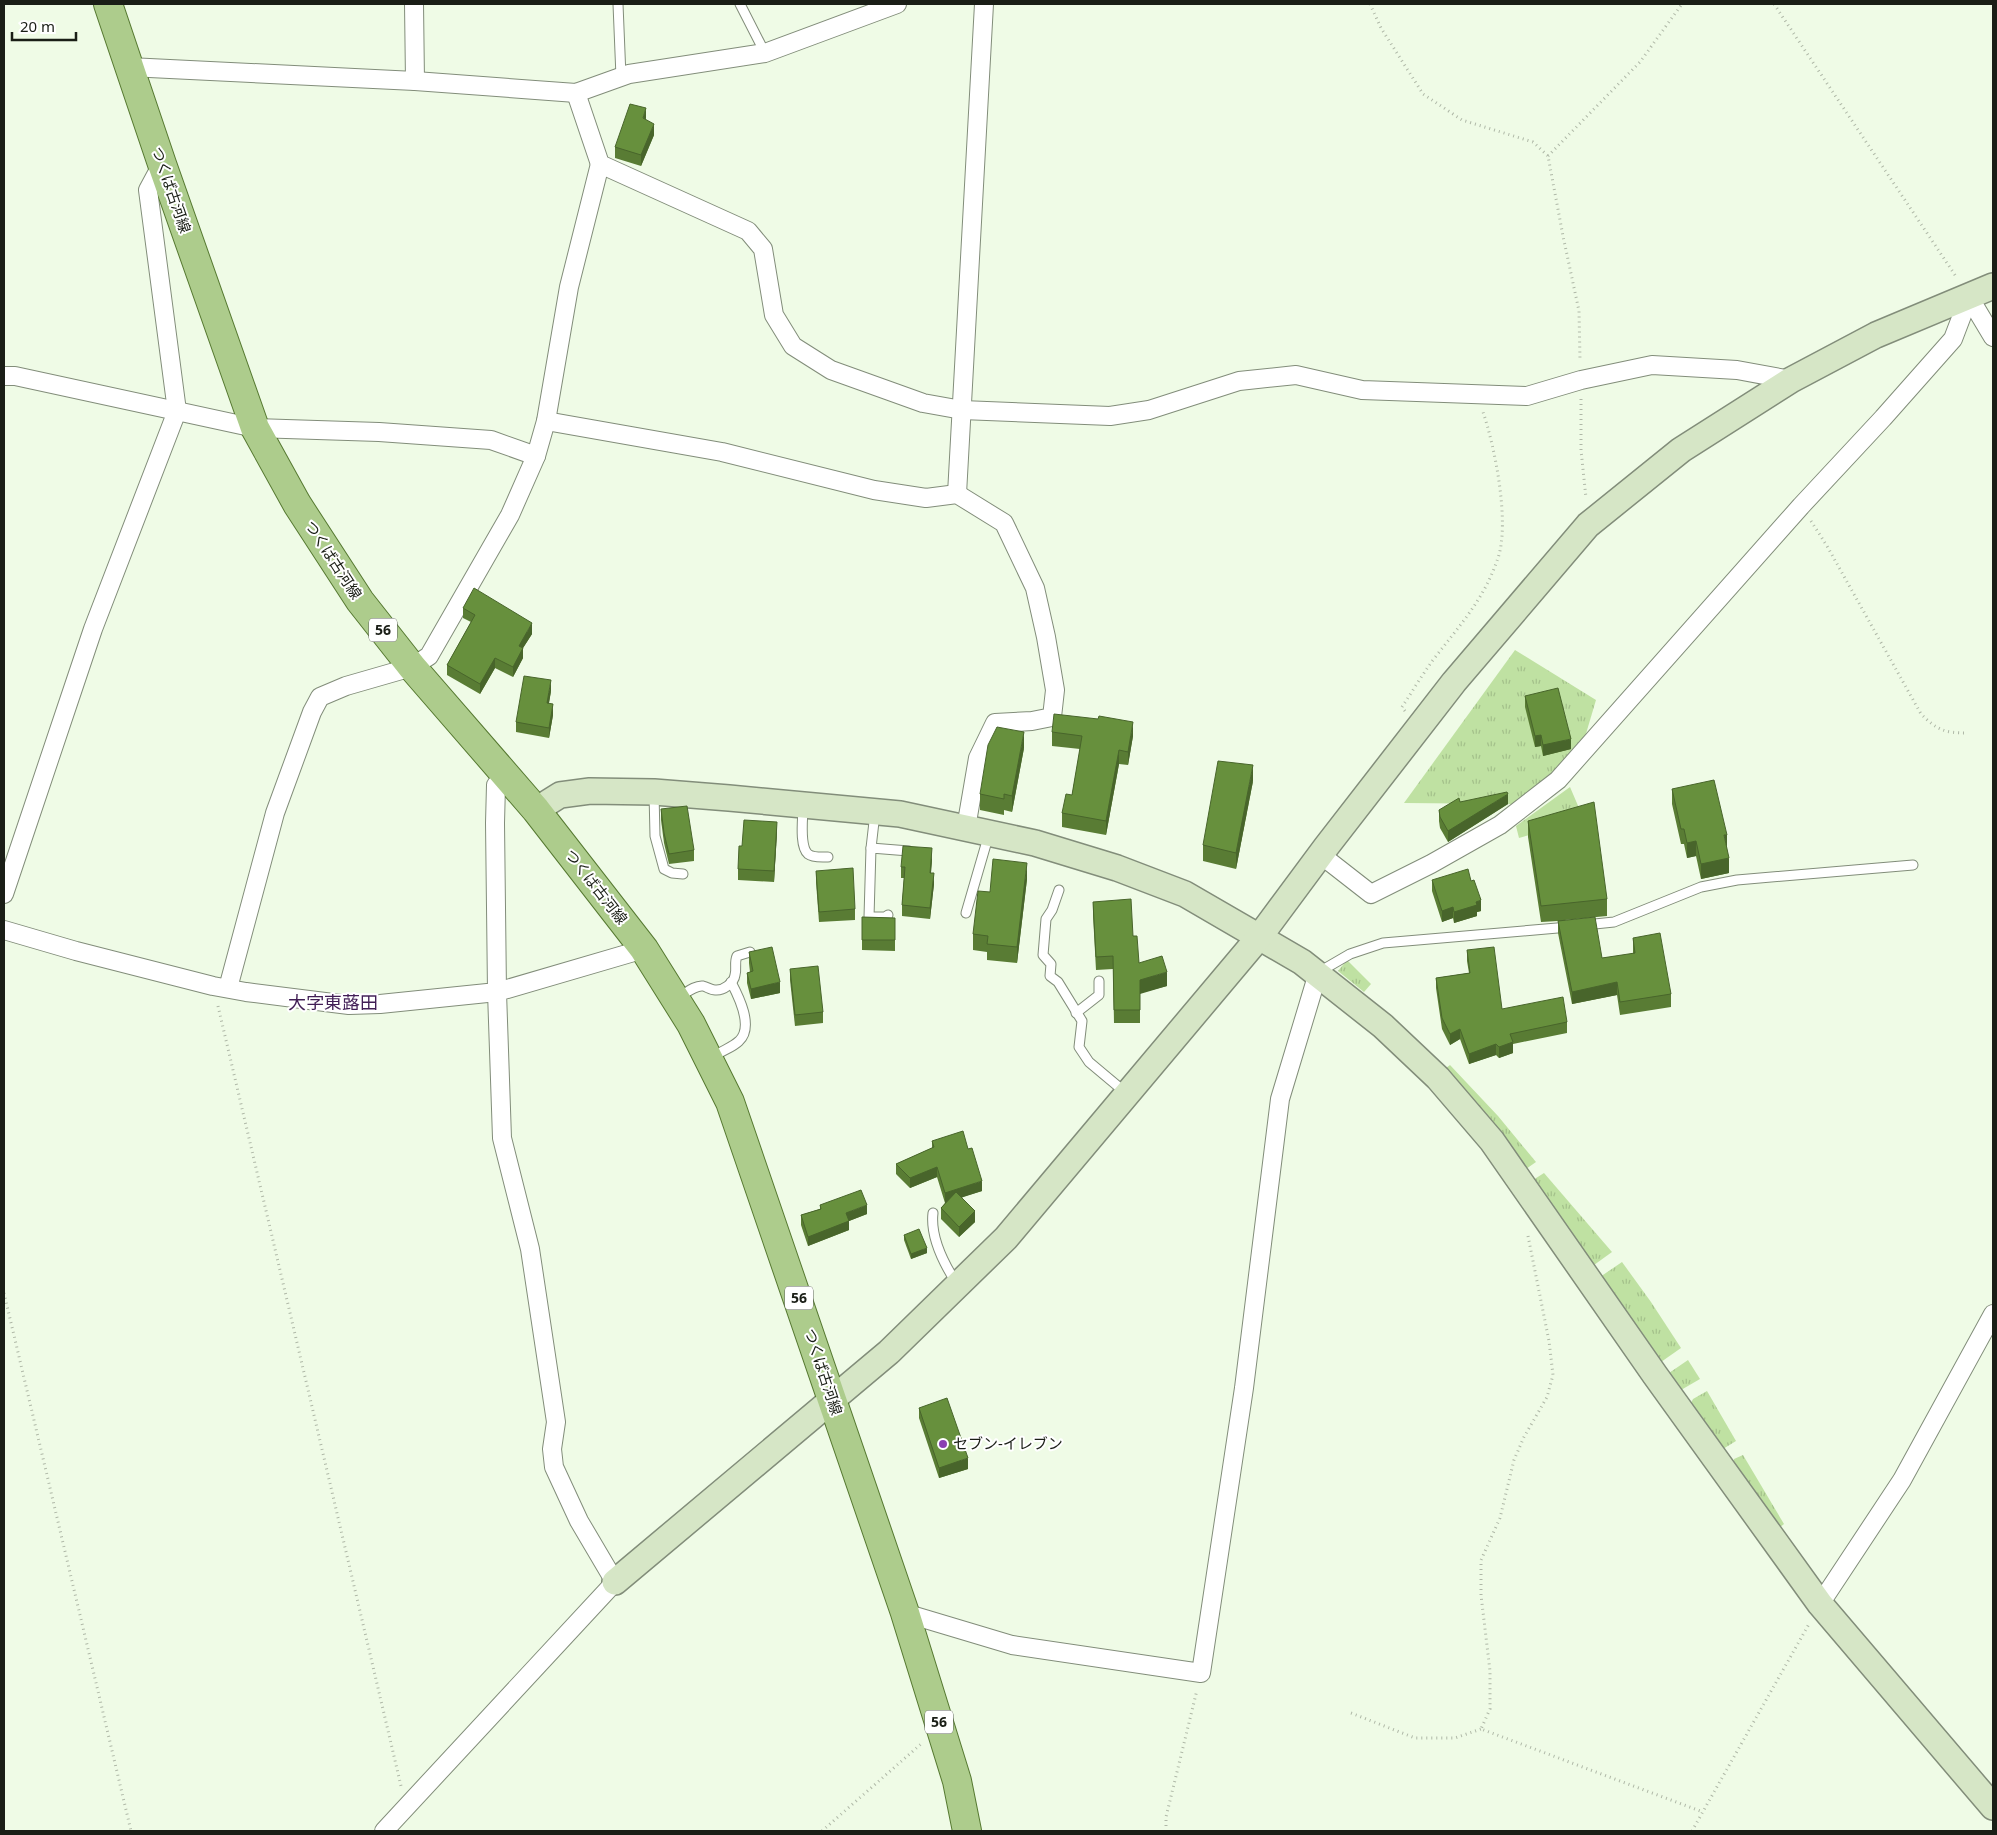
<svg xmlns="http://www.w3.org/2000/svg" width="1997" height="1835" font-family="'Noto Sans','Noto Sans JP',sans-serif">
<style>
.grass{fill:url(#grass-tufts)}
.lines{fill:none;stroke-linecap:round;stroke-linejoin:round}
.lane-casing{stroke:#828d7a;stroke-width:11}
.street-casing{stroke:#828d7a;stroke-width:20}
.secondary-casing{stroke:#828d7a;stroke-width:28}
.primary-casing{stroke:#567931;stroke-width:30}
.path{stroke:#afb8a7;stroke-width:3;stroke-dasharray:1 4;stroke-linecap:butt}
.lane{stroke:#fff;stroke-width:9}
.street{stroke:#fff;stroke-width:18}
.secondary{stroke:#d6e6c6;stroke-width:25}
.primary{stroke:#adcc8c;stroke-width:28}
.wall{fill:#597c34}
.shaded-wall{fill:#48652b}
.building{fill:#67903d;stroke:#48652b}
.poi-dot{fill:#8a40b2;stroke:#fff;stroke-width:2}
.labels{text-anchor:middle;stroke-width:4;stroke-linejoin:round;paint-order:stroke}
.shield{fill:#fff;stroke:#5f625c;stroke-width:1}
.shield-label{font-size:14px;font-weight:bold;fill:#1a1e16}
.street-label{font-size:15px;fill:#1a1e16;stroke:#fff}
.poi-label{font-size:15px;fill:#1a1e16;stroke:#fff;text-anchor:start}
.quarter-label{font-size:18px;fill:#411e55;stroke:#fff}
</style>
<defs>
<pattern id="grass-tufts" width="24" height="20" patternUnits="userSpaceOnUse" patternTransform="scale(1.25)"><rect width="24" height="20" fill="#bfe1a2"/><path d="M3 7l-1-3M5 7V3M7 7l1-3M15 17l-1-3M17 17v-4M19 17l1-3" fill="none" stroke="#a4c18b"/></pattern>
</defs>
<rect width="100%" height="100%" fill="#effbe6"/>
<g class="grass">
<polygon points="1515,650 1596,700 1585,737 1547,778 1513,804 1404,803"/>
<polygon points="1570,787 1579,808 1594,817 1519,838 1516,826"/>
<polygon points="1347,960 1371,984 1364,992 1338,971"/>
<polygon points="1450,1065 1498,1116 1536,1162 1526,1169 1478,1105 1446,1068"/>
<polygon points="1544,1173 1612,1252 1594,1265 1579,1246 1533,1180"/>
<polygon points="1622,1262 1651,1302 1681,1348 1661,1362 1600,1277"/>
<polygon points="1688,1360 1700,1379 1681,1390 1669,1373"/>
<polygon points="1707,1391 1736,1441 1723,1449 1690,1405 1693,1399"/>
<polygon points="1743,1455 1784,1524 1779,1528 1734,1466 1734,1459"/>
</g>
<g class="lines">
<g class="lane-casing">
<g id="lane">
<polyline points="618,4 621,77"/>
<polyline points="740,4 765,53"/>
<polyline points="654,793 655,836 664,869 672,873 683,874"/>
<path d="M 803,807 C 803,818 799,846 808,854 C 813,858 822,857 828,857"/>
<polyline points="871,848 875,813"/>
<polyline points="1059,890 1052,910 1046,919 1043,955 1051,964 1050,976 1058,982 1082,1021 1079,1047 1089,1062 1126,1093"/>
<polyline points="966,913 989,834"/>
<polyline points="888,915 885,917 869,917 871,848 909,851"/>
<polyline points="1585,925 1614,922 1701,887 1737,880 1913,865"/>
<polyline points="1319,972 1350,954 1383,943 1569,927"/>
<path d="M 679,997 C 686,993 695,985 703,986 C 707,987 711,990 715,990 C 723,991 734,983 735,975 C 737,968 734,963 737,956 L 750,952"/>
<polyline points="1076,1013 1099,995 1099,981"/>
<path d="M 712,1058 C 720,1051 732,1048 739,1041 C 754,1027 739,997 731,982"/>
<path d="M 933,1213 C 930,1238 944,1264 957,1284"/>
</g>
</g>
<g class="street-casing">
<g id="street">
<polyline points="129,67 415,81 414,4"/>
<polyline points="415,81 576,93 629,74 765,53 897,4"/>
<polyline points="576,93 600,164 748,231 763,249 774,315 793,346 831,370 923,403 962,410 1110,416 1149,410 1239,381 1296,375 1362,390 1527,396 1581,380 1652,365 1737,370 1791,380"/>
<polyline points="1969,297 1993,337"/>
<polyline points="4,376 15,376 255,428 379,432 491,440 536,456"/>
<polyline points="546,421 722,452 874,490 926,498 957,494 1004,523 1035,588 1046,637 1055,690 1052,717 1032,721 995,723 978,758 966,828"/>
<polyline points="957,494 984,4"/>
<polyline points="1321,855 1371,894 1431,864 1500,825 1558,780 1801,506 1883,418 1953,339 1969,297"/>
<polyline points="4,894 93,629 177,411 148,190 162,164"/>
<polyline points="4,930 76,951 213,986 246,992 325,1002 349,1005 380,1004 497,992 495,823 496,785 505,774"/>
<polyline points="228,988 275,813 312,712 320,697 346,686 412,667 429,656 510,515 536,456 546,421 569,287 600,164"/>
<polyline points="1820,1604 1902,1480 1993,1314"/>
<polyline points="905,1613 1012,1645 1201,1673 1244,1388 1280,1099 1318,973"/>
<polyline points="384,1831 615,1582 579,1521 554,1467 552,1449 556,1422 530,1249 502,1138 497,992 644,949"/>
</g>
</g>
<g class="secondary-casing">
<g id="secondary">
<polyline points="536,810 560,795 590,791 654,792 729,798 900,814 1035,843 1117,868 1185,894 1302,962 1383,1026 1438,1078 1492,1141 1655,1375 1820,1604 1993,1807"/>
<polyline points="615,1582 889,1352 1006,1238 1260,936 1326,847 1454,682 1588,525 1681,450 1791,380 1876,335 1993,286"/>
</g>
</g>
<g class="primary-casing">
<polyline id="primary" points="108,4 162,164 255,428 297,504 360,601 412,667 536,810 644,949 691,1024 730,1102 905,1613 957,1781 967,1831"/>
</g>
<g class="path">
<polyline points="1370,4 1381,28 1423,94 1462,120 1533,142 1548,156 1563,236 1579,311 1580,360"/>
<polyline points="1774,4 1957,278"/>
<polyline points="1548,156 1640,62 1682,4"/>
<polyline points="1581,399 1581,450 1586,498"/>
<path d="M 1811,521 L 1827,546 L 1921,714 C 1937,730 1945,733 1967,733"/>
<path d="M 1405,711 L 1402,707 C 1412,692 1422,675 1433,660 C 1459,626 1484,600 1498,558 C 1510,523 1495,447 1483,412"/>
<polyline points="218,1006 401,1786"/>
<polyline points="1528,1236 1549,1341 1553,1375 1547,1397 1524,1437 1514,1460 1500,1518 1481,1560 1481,1595 1490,1671 1490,1709 1481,1729 1703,1812"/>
<polyline points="4,1293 131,1831"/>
<polyline points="1351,1713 1415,1738 1455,1738 1481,1729"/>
<polyline points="822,1831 921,1744"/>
<polyline points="1166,1831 1166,1817 1197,1690"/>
<polyline points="1692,1831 1809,1624"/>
</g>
<use href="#lane" class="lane"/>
<use href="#street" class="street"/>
<use href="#secondary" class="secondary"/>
<use href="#primary" class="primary"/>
</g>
<g class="wall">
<polygon points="646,118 646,120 654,135 641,166 615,158 615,147"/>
<polygon points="463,608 532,634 523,648 523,658 513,677 495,668 480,694 447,675 447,665 471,622 463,618"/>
<polygon points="551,691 549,703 553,715 549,738 516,732 516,722"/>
<polygon points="1525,696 1571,749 1543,756 1541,746 1535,747 1525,707"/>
<polygon points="1052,732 1133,736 1128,765 1119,764 1106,835 1062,827 1062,813 1072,795 1080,749 1052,746"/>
<polygon points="1024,748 1012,812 1004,810 1004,815 980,810 980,794"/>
<polygon points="1253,781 1236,869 1203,861 1203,845"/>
<polygon points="1672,789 1727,849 1729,873 1701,879 1696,856 1687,858 1684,844 1681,844 1672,804"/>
<polygon points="1460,802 1508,804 1448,842 1440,828 1439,821 1439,810"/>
<polygon points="661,809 694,850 694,861 669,864 664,843 661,820"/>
<polygon points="1528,821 1607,899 1607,916 1565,920 1602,958 1633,954 1633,938 1671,994 1671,1007 1620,1015 1617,995 1572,1004 1558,933 1558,921 1541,922 1528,837"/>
<polygon points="777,832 774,882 738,880 738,869 742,846"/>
<polygon points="932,859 931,873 934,884 930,919 902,916 902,905 904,878 901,878 901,867"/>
<polygon points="816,871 855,909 855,920 819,922 816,882"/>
<polygon points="1027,879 1017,963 987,960 987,952 973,950 973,934 990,892"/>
<polygon points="1432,880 1471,881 1481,911 1477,912 1477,916 1454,923 1453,918 1442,922 1432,891"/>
<polygon points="1093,902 1133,936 1139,963 1167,986 1140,993 1140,1023 1114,1023 1113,969 1096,970 1093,915"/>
<polygon points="862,917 895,918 895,951 862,950"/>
<polygon points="1467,950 1502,1009 1567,1022 1567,1033 1513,1044 1513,1053 1499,1058 1496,1055 1469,1064 1460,1039 1450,1045 1442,1029 1436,988 1436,978 1469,973 1467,961"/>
<polygon points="749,952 780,993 751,999 747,983 747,973 750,972 749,963"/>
<polygon points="790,969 823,1012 823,1023 795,1026 790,980"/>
<polygon points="932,1141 982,1191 962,1197 975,1222 959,1237 941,1219 941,1208 945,1203 937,1177 910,1188 896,1174 896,1164 932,1148"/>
<polygon points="820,1205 867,1214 849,1221 849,1230 808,1246 801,1225 801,1215 820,1209"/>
<polygon points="904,1235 927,1253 911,1259 904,1240"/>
<polygon points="919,1408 968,1469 939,1478 919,1418"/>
</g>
<g class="shaded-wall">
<polygon points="646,108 646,118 643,129 643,118"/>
<polygon points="654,124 654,135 641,166 641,155"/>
<polygon points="532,623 532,634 523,648 523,658 513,677 513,667 519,646"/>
<polygon points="495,658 495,668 480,694 480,684"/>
<polygon points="551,680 551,691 547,714 547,703"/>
<polygon points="553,704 553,715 549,738 549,728"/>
<polygon points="1133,722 1133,736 1128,765 1128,752"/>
<polygon points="1024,732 1024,748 1012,812 1012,796"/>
<polygon points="1541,735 1541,746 1535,747 1535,736"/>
<polygon points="1571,739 1571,749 1543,756 1543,745"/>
<polygon points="1119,750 1119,764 1106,835 1106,821"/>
<polygon points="1253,765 1253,781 1236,869 1236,853"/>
<polygon points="1508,794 1508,804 1448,842 1448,831"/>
<polygon points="777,822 777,832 774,882 774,871"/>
<polygon points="1724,835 1727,835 1727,850"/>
<polygon points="1696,841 1696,856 1687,858 1687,843"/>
<polygon points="932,848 932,859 930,884 930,873"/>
<polygon points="1729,858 1729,873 1701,879 1701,864"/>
<polygon points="1027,863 1027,879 1017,963 1017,947"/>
<polygon points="934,873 934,884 930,919 930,908"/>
<polygon points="1481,900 1481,911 1477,912 1477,916 1454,923 1454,912 1476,902"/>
<polygon points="1453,907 1453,918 1442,922 1442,911"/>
<polygon points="1167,972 1167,986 1140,994 1140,980"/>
<polygon points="780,982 780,993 751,999 751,989"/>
<polygon points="1617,982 1617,995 1572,1004 1572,992"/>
<polygon points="1460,1029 1460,1039 1450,1045 1450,1034"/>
<polygon points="1513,1042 1513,1053 1499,1058 1499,1047"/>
<polygon points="1496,1044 1496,1055 1469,1064 1469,1054"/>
<polygon points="937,1167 937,1177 910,1188 910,1178"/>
<polygon points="982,1181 982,1191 945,1203 945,1193"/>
<polygon points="867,1205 867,1214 849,1221 849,1230 808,1246 808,1237 846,1213"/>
<polygon points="975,1211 975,1222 959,1237 959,1227"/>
<polygon points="927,1248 927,1253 911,1259 911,1254"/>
<polygon points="968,1458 968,1469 939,1478 939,1468"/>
</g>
<g class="building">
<polygon points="630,104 646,108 643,118 654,124 641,155 615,147"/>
<polygon points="474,588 532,623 519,646 523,648 513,667 495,658 480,684 447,665 475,615 463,608"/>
<polygon points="524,676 551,680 547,703 553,704 549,728 516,722"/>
<polygon points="1558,688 1571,739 1543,745 1541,735 1535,736 1525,696"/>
<polygon points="1054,714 1098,719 1099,716 1133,722 1128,752 1119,750 1106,821 1062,813 1066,794 1072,795 1082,736 1052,732"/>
<polygon points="997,727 1024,732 1012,796 1004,794 1004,799 980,794 988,745"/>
<polygon points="1218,761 1253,765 1236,853 1203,845"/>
<polygon points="1714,780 1727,835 1724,835 1729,858 1701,864 1696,841 1687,843 1684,829 1681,829 1672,789"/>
<polygon points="1507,792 1508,794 1448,831 1440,817 1439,810 1459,798 1460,802"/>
<polygon points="1594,802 1607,899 1541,906 1528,821"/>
<polygon points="687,806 694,850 669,854 664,833 661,809"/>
<polygon points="744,820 777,822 774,871 738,869 739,846 742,846"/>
<polygon points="903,846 932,848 930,873 934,873 930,908 902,905 905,867 901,867"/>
<polygon points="993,859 1027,863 1017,947 987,944 988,936 973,934 978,891 990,892"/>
<polygon points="853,868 855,909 819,912 816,871"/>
<polygon points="1468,869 1471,881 1474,880 1481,900 1476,902 1477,905 1454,912 1453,907 1442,911 1432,880"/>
<polygon points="1131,899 1133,936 1137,936 1139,963 1162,956 1167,972 1140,980 1140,1010 1114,1010 1113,956 1096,957 1093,902"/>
<polygon points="862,917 895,918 895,940 862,940"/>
<polygon points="1595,917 1602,958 1635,953 1633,938 1660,933 1671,994 1620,1002 1617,982 1572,992 1558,921"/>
<polygon points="772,947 780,982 751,989 747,973 753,971 749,952"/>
<polygon points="1494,947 1502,1009 1563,997 1567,1022 1510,1034 1513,1042 1499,1047 1496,1044 1469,1054 1460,1029 1450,1034 1442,1018 1436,978 1470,973 1467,950"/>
<polygon points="818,966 823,1012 795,1015 790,969"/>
<polygon points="963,1131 968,1149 972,1148 982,1181 945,1193 937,1167 910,1178 896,1164 934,1147 932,1141"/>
<polygon points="861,1190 867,1205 846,1213 849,1221 808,1237 801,1215 821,1209 820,1205"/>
<polygon points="956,1192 975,1211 959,1227 941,1208"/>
<polygon points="919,1229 927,1248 911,1254 904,1235"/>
<polygon points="947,1398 968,1458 939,1468 919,1408"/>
</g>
<circle class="poi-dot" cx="943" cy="1444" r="5"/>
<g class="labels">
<g class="shield">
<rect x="369" y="618.5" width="28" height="23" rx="4"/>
<rect x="785" y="1286.5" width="28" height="23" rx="4"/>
<rect x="925" y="1710.5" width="28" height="23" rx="4"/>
</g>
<g class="shield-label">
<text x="383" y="635">56</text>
<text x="799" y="1303">56</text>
<text x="939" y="1727">56</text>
</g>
<g class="street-label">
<text transform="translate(171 190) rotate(71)" y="5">つくば古河線</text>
<text transform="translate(333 560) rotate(57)" y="5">つくば古河線</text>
<text transform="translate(596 887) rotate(52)" y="5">つくば古河線</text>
<text transform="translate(823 1372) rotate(72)" y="5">つくば古河線</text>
</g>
<g class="poi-label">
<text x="953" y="1449">セブン-イレブン</text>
</g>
<g class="quarter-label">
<text x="333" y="1009">大字東蕗田</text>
</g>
</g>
<rect width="1997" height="1835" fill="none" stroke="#1a1e16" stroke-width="10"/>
<path d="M12 32v8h64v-8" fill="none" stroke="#1a1e16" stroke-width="2.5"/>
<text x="20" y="32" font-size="15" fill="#1a1e16" stroke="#ffffff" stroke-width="4" paint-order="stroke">20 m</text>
</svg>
